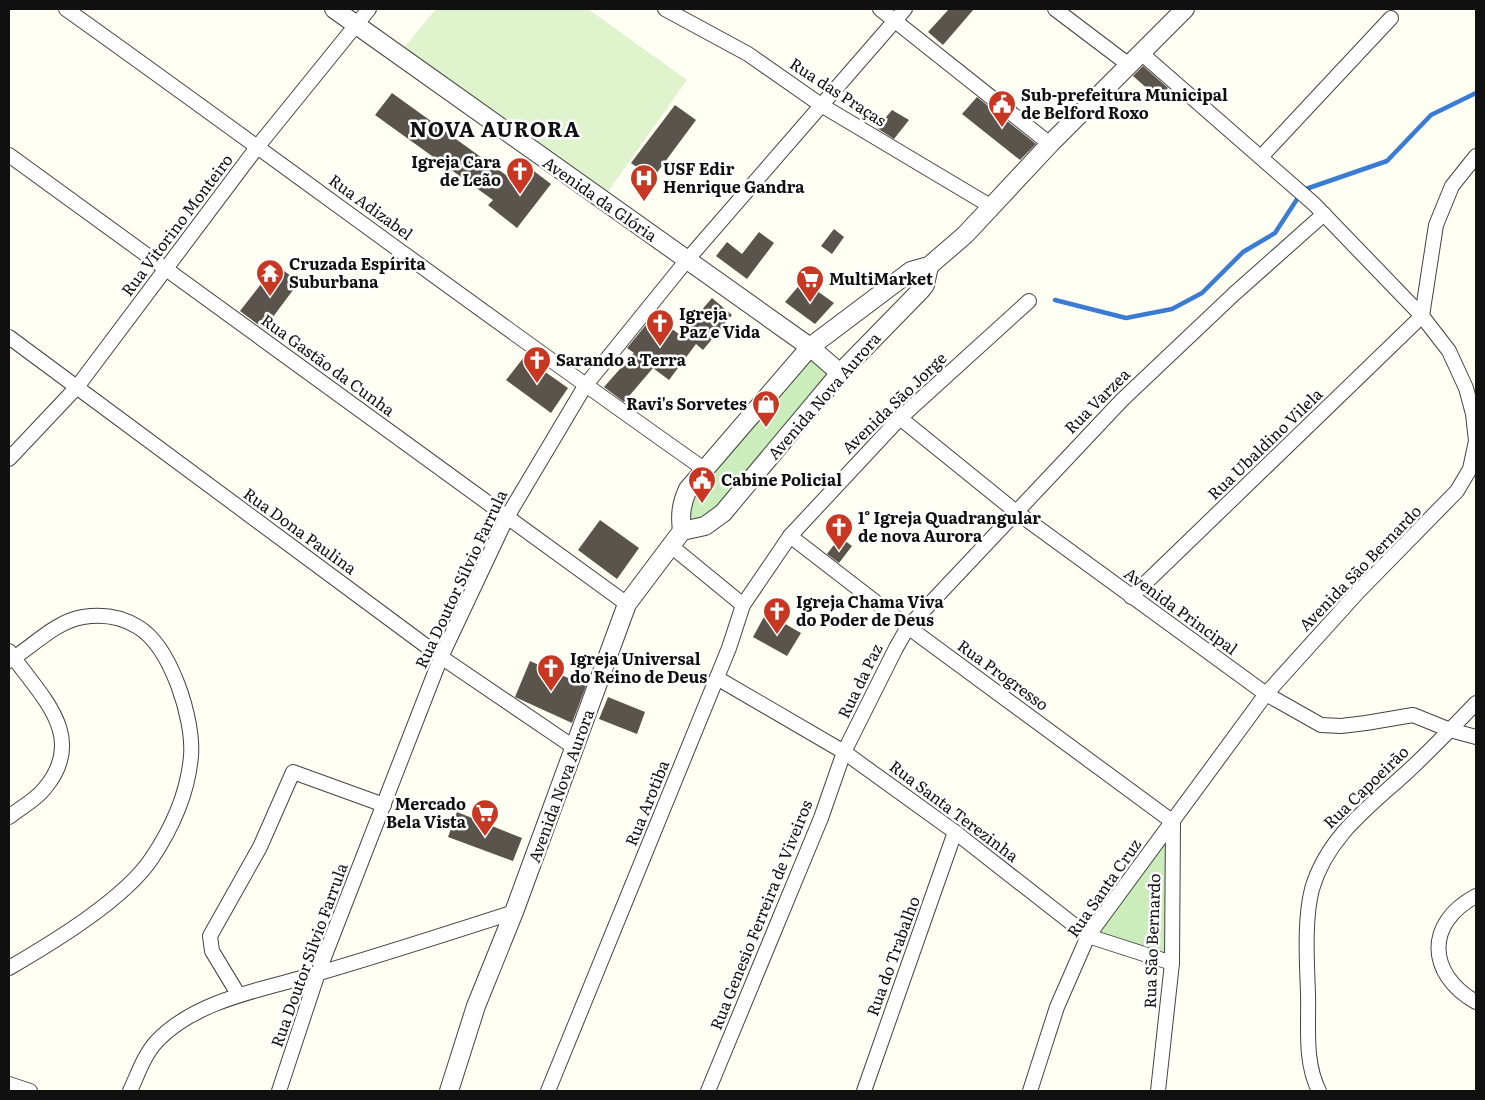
<svg xmlns="http://www.w3.org/2000/svg" width="1485" height="1100" font-family="Literata,serif">
<style>
.green{fill:#cbecbb}
.pitch{fill:#dff3cd}
.lines{fill:none;stroke-linecap:round;stroke-linejoin:round}
.stream{stroke:#3a7bd3;stroke-width:4.5}
.building{fill:#5a544c}
.minor-casing{stroke:#434343;stroke-width:16}
.tertiary-casing{stroke:#434343;stroke-width:20}
.minor{stroke:#fff;stroke-width:14}
.tertiary{stroke:#fff;stroke-width:18}
.labels{text-anchor:middle;stroke-width:5;stroke-linejoin:round;paint-order:stroke}
.street-label{font-size:16px;fill:#101010;stroke:#fff}
.poi-label{font-size:16px;font-weight:bold;fill:#101010;stroke:#fff;text-anchor:start}
.district-label{font-size:21px;font-weight:bold;letter-spacing:1px;fill:#101010;stroke:#fff}
</style>
<rect width="100%" height="100%" fill="#fffff4"/>
<g class="green">
<polygon points="810,347 840,373 732,503 682,531 683,501"/>
<polygon points="1173,822 1172,963 1088,936"/>
</g>
<polygon class="pitch" points="436,9 588,9 687,80 607,193 403,49"/>
<g class="lines">
<polyline class="stream" points="1055,300 1126,318 1172,309 1202,293 1243,252 1275,233 1303,190 1387,161 1431,115 1476,93"/>
</g>
<g class="building">
<polygon points="949,9 974,9 943,45 928,32"/>
<polygon points="1143,66 1168,88 1158,98 1133,76"/>
<polygon points="392,93 510,178 522,162 551,184 517,228 488,205 493,200 375,115"/>
<polygon points="977,97 1036,144 1020,160 962,114"/>
<polygon points="675,105 696,120 653,178 631,163"/>
<polygon points="892,110 909,120 894,139 877,128"/>
<polygon points="834,229 844,237 832,254 821,246"/>
<polygon points="759,232 774,243 747,279 716,256 727,242 742,254"/>
<polygon points="276,265 299,282 264,329 240,311"/>
<polygon points="803,281 834,303 815,324 785,302"/>
<polygon points="712,298 732,315 703,350 696,344 669,380 653,368 624,402 604,387 634,353 627,348 654,315 680,335"/>
<polygon points="524,357 568,388 551,413 506,380"/>
<polygon points="600,520 639,548 617,579 578,550"/>
<polygon points="840,537 852,546 839,563 827,554"/>
<polygon points="766,613 801,633 787,656 753,637"/>
<polygon points="530,661 586,686 572,723 515,697"/>
<polygon points="608,697 645,712 637,734 599,719"/>
<polygon points="457,812 522,838 513,861 448,837"/>
</g>
<g class="lines">
<g class="minor-casing">
<g id="minor">
<path d="M 66,9 C 279,161 489,318 704,469"/>
<polyline points="665,9 748,54 821,105 992,207"/>
<polyline points="880,9 1050,144"/>
<polyline points="1055,9 1129,65"/>
<polyline points="9,155 627,604"/>
<polyline points="1261,157 1391,18"/>
<polyline points="9,337 441,657 575,748"/>
<polyline points="900,418 1015,511 1266,694 1321,725 1341,726 1366,723 1413,715 1450,730 1476,737"/>
<polyline points="9,459 77,387 258,146 369,9"/>
<polyline points="790,536 908,627 1173,822"/>
<polyline points="671,546 743,605"/>
<polyline points="1131,597 1422,316 1436,225 1452,186 1476,156"/>
<path d="M 9,661 C 32,647 56,621 83,617 C 102,614 122,617 138,627 C 171,647 194,719 191,756 C 188,792 172,828 152,858 C 125,899 52,943 9,968"/>
<polyline points="717,678 844,752 955,832 1088,936 1172,963"/>
<path d="M 9,817 C 20,808 36,800 45,788 C 89,735 38,694 9,651"/>
<path d="M 1476,896 C 1425,923 1427,974 1476,1002"/>
<polyline points="238,994 212,951 210,936 260,847 293,772 384,805"/>
<polyline points="9,1084 30,1091"/>
<path d="M 130,1091 C 138,1074 144,1055 157,1041 C 197,999 266,989 319,973 C 384,954 449,933 514,912"/>
<polyline points="279,1091 318,973 441,657 507,517 585,386 687,260 905,9"/>
<polyline points="548,1091 729,648 743,605 790,536 900,418 1029,301"/>
<polyline points="708,1091 821,818 844,752 896,648 908,627 1122,400 1234,294 1324,214"/>
<polyline points="864,1091 955,832"/>
<polyline points="1030,1091 1057,1007 1088,936 1266,694 1358,592 1457,491 1470,469 1476,441 1473,414 1466,388 1449,351 1422,316 1314,204 1141,53"/>
<polyline points="1158,1091 1172,963 1173,822"/>
<path d="M 1319,1091 C 1304,1061 1309,1027 1308,994 C 1307,962 1304,920 1312,889 C 1327,837 1369,807 1406,773 C 1430,751 1453,727 1476,703"/>
</g>
</g>
<g class="tertiary-casing">
<g id="tertiary">
<polyline points="334,9 810,347 840,373"/>
<polyline points="682,531 705,526 723,513 840,373 921,290 925,285 929,266"/>
<path d="M 449,1091 L 476,1006 L 514,912 L 627,604 L 682,531 C 680,515 681,504 688,489 L 810,347 L 911,271 L 929,266 L 965,235 L 1050,144 L 1185,9"/>
</g>
</g>
<use href="#minor" class="minor"/>
<use href="#tertiary" class="tertiary"/>
</g>
<defs>
<g id="civic-pin" transform="scale(1.4375)"><path d="M0 17L-7.5 6A9.5 9.5 0 1 1 7.5 6Z" fill="#c73721" stroke="#fff"/><path d="M-.6-6.5H3V-4.5H.6V-3L4-1V1h2V6H-6V1h2V-1L-.6-3ZM-1.2 2.5V6h2.4V2.5Z" fill="#fff"/></g>
<g id="church-pin" transform="scale(1.4375)"><path d="M0 17L-7.5 6A9.5 9.5 0 1 1 7.5 6Z" fill="#c73721" stroke="#fff"/><path d="M-1.2-6h2.4v3.5h3.3v2.4h-3.3V6h-2.4V-.1h-3.3v-2.4h3.3Z" fill="#fff"/></g>
<g id="hospital-pin" transform="scale(1.4375)"><path d="M0 17L-7.5 6A9.5 9.5 0 1 1 7.5 6Z" fill="#c73721" stroke="#fff"/><path d="M-5-5h3v3.5h4V-5h3V5h-3V1.5h-4V5h-3Z" fill="#fff"/></g>
<g id="temple-pin" transform="scale(1.4375)"><path d="M0 17L-7.5 6A9.5 9.5 0 1 1 7.5 6Z" fill="#c73721" stroke="#fff"/><path d="M0-6L5-2H3V0L6.5 2.5H4V6H1.5V3h-3V6H-4V2.5H-6.5L-3 0V-2H-5Z" fill="#fff"/></g>
<g id="supermarket-pin" transform="scale(1.4375)"><path d="M0 17L-7.5 6A9.5 9.5 0 1 1 7.5 6Z" fill="#c73721" stroke="#fff"/><path d="M-6-5.5h2.5l.6 2H6L4.5 2H-2.5L-4.4-4H-6ZM-1.5 3.2a1.3 1.3 0 1 0 .1 0ZM3 3.2a1.3 1.3 0 1 0 .1 0Z" fill="#fff"/></g>
<g id="shop-pin" transform="scale(1.4375)"><path d="M0 17L-7.5 6A9.5 9.5 0 1 1 7.5 6Z" fill="#c73721" stroke="#fff"/><path d="M-5-2.5h2.3a2.7 3.5 0 0 1 5.4 0H5L5.5 6h-11ZM-1.5-2.5h3a1.5 2.3 0 0 0-3 0Z" fill="#fff"/></g>
</defs>
<g fill-rule="evenodd">
<use href="#civic-pin" x="1002" y="104"/>
<use href="#church-pin" x="520" y="171"/>
<use href="#hospital-pin" x="644" y="178"/>
<use href="#temple-pin" x="270" y="273"/>
<use href="#supermarket-pin" x="810" y="279"/>
<use href="#church-pin" x="660" y="323"/>
<use href="#church-pin" x="537" y="360"/>
<use href="#shop-pin" x="766" y="404"/>
<use href="#civic-pin" x="702" y="480"/>
<use href="#church-pin" x="839" y="527"/>
<use href="#church-pin" x="777" y="611"/>
<use href="#church-pin" x="551" y="668"/>
<use href="#supermarket-pin" x="485" y="813"/>
</g>
<g class="labels">
<g class="street-label">
<text transform="translate(838 92) rotate(33)" y="6">Rua das Praças</text>
<text transform="translate(600 199) rotate(35)" y="6">Avenida da Glória</text>
<text transform="translate(371 207) rotate(36)" y="6">Rua Adizabel</text>
<text transform="translate(177 225) rotate(-53)" y="6">Rua Vitorino Monteiro</text>
<text transform="translate(328 365) rotate(36)" y="6">Rua Gastão da Cunha</text>
<text transform="translate(824 396) rotate(-49)" y="6">Avenida Nova Aurora</text>
<text transform="translate(1097 401) rotate(-45)" y="6">Rua Varzea</text>
<text transform="translate(894 403) rotate(-44)" y="6">Avenida São Jorge</text>
<text transform="translate(1265 444) rotate(-44)" y="6">Rua Ubaldino Vilela</text>
<text transform="translate(300 531) rotate(36)" y="6">Rua Dona Paulina</text>
<text transform="translate(1360 568) rotate(-46)" y="6">Avenida São Bernardo</text>
<text transform="translate(461 579) rotate(-65)" y="6">Rua Doutor Sílvio Farrula</text>
<text transform="translate(1181 611) rotate(36)" y="6">Avenida Principal</text>
<text transform="translate(1003 675) rotate(36)" y="6">Rua Progresso</text>
<text transform="translate(860 681) rotate(-64)" y="6">Rua da Paz</text>
<text transform="translate(561 786) rotate(-70)" y="6">Avenida Nova Aurora</text>
<text transform="translate(1366 787) rotate(-44)" y="6">Rua Capoeirão</text>
<text transform="translate(647 803) rotate(-68)" y="6">Rua Arotiba</text>
<text transform="translate(954 811) rotate(37)" y="6">Rua Santa Terezinha</text>
<text transform="translate(1104 888) rotate(-55)" y="6">Rua Santa Cruz</text>
<text transform="translate(761 915) rotate(-68)" y="6">Rua Genesio Ferreira de Viveiros</text>
<text transform="translate(1152 941) rotate(-88)" y="6">Rua São Bernardo</text>
<text transform="translate(309 955) rotate(-70)" y="6">Rua Doutor Sílvio Farrula</text>
<text transform="translate(893 956) rotate(-70)" y="6">Rua do Trabalho</text>
</g>
<g class="poi-label">
<text x="1021" y="101">Sub-prefeitura Municipal<tspan x="1021" dy="18">de Belford Roxo</tspan></text>
<text x="501" y="168" text-anchor="end">Igreja Cara<tspan x="501" dy="18">de Leão</tspan></text>
<text x="663" y="175">USF Edir<tspan x="663" dy="18">Henrique Gandra</tspan></text>
<text x="289" y="270">Cruzada Espírita<tspan x="289" dy="18">Suburbana</tspan></text>
<text x="829" y="285">MultiMarket</text>
<text x="679" y="320">Igreja<tspan x="679" dy="18">Paz e Vida</tspan></text>
<text x="556" y="366">Sarando a Terra</text>
<text x="747" y="410" text-anchor="end">Ravi's Sorvetes</text>
<text x="721" y="486">Cabine Policial</text>
<text x="858" y="524">1° Igreja Quadrangular<tspan x="858" dy="18">de nova Aurora</tspan></text>
<text x="796" y="608">Igreja Chama Viva<tspan x="796" dy="18">do Poder de Deus</tspan></text>
<text x="570" y="665">Igreja Universal<tspan x="570" dy="18">do Reino de Deus</tspan></text>
<text x="466" y="810" text-anchor="end">Mercado<tspan x="466" dy="18">Bela Vista</tspan></text>
</g>
<g class="district-label">
<text x="495" y="137">NOVA AURORA</text>
</g>
</g>
<rect width="1485" height="1100" fill="none" stroke="#101010" stroke-width="20"/>
</svg>
